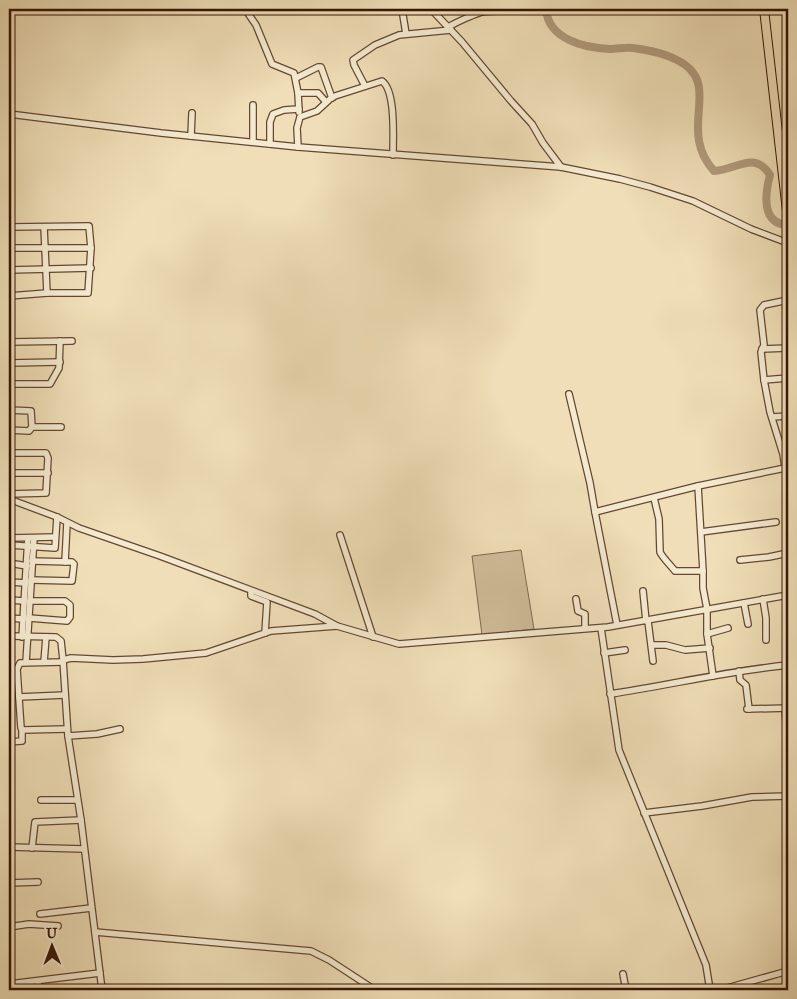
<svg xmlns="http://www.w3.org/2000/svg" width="797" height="999" font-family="'IM FELL Great Primer',serif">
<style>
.green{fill:#cfbc99;stroke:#826850}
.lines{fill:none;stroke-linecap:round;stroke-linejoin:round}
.river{stroke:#b09a7b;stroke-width:8}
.minor-casing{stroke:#644733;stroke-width:8}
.major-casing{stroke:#351507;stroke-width:10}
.minor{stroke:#f5ead0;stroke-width:5.5}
.major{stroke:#efdeb7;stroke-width:8}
</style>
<rect width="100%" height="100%" fill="#efdeb7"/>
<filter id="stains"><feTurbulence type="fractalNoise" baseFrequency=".004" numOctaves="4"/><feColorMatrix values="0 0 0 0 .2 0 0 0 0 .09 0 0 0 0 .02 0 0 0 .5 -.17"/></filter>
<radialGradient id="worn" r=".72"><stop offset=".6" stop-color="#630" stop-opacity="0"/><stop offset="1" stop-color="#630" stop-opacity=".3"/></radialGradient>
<polygon class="green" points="521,550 534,629 482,635 472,556"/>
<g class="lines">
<path class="river" d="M 546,9 C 548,39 584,48 610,49 C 618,49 625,47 633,48 C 648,50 664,53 677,60 C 714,78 693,110 699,141 C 701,153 706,162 714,171 C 737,170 754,150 770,175 C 765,194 761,224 788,225"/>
<g class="minor-casing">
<g id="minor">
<polyline points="245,9 256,25 272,64 294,73 298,93 318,93 326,102"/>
<polyline points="402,9 406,34"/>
<polyline points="431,9 462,42 511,101 532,124 543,143 561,167"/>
<path d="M 448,27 C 459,21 470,16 482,12 C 489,10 496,13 502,9"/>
<polyline points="296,78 318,67 321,67 332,98"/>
<polyline points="365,86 354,65 353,60 375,45 399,35 451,30"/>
<polyline points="298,93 299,112"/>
<polyline points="9,114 161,133 298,147 561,167 620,179 650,187 693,201 751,229 788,243"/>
<polyline points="191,136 192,113"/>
<polyline points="253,142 253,105"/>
<polyline points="270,144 270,122 273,114 284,110 299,109"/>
<path d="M 298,147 L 297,128 L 300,117 L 317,111 L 330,99 L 335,96 L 382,81 C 396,91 393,138 393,155"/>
<polyline points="9,227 89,226 91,248 88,293 47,293 9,296"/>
<polyline points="44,227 47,293"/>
<polyline points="9,248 91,248"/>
<polyline points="9,270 91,268"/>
<polyline points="9,342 72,341"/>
<polyline points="762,349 788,348"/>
<polyline points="9,363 60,362"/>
<polyline points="764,380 788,378"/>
<polyline points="9,384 50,384 59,368 60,341"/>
<polyline points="569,394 590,483 595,512"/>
<polyline points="9,410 31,411 32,427 29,431 9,430"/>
<polyline points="772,417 788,416"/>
<polyline points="32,427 61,427"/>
<polyline points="9,453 46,453 48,458 46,493 9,494"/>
<polyline points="787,468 785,468 783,454 770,412 764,380 761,352 764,345 760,310 764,305 788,300"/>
<polyline points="9,473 48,473"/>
<polyline points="698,486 703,571"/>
<path d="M 654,498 L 659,519 L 660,552 C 662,557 672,567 675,571 L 703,571 L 703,588 L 707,609 L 707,634 L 713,676"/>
<polyline points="9,499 57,517 79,528 160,556 315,614 337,626 399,644 608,627 788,595"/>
<polyline points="787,527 788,532"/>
<polyline points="701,532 776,522"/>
<polyline points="340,535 373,637"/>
<polyline points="9,538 55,537"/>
<polyline points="9,545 55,548 57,517"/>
<polyline points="740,560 769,557 788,553"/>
<polyline points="65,562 67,523"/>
<polyline points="9,563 27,566"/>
<polyline points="31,580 72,581 74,564 72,562 32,561"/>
<polyline points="9,582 26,583"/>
<polyline points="251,591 251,596 267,602 265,633"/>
<polyline points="643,591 646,621"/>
<polyline points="576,599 578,611 585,614 585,628"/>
<polyline points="763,599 766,618 766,640"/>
<polyline points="9,600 24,601"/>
<polyline points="744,603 748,624"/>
<polyline points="9,618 23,619"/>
<polyline points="29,618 67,621 70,617 70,605 65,601 30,601"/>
<polyline points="648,621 653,661"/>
<polyline points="617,625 595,512 698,486 785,468"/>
<polyline points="601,628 619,750 706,965 710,990"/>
<polyline points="707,634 728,628"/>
<polyline points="9,636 56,637 61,641 63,660"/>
<polyline points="22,637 28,538"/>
<polyline points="653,645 666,645 685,650 710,648"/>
<polyline points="604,653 625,650"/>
<polyline points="9,660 11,636"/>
<polyline points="26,662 34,538"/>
<polyline points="44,662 46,637"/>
<polyline points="63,662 20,663 17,669 21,728 23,730 67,729"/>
<polyline points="739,671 740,680 746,685 749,709"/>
<path d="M 610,694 C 670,685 728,671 788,665"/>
<polyline points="19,697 65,695"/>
<polyline points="785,708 788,751"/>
<polyline points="747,709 788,708"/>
<polyline points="68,736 97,734 120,729"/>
<polyline points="9,742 22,741 22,730"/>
<polyline points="41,800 77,800"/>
<polyline points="644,813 702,806 752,797 788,796"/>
<polyline points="9,847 84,849"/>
<polyline points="32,848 35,822 81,820"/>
<polyline points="9,883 38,882"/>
<polyline points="40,914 91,908"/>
<polyline points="9,927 29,924 58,926"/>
<polyline points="95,932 311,951 329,960 375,990"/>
<polyline points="623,974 626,990"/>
<polyline points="38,981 39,990"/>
<polyline points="9,984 100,973"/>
<polyline points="102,990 81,820 68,736 63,660 71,658 113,660 143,659 206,653 271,631 337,626"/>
<polyline points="720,990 788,971"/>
</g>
</g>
<g class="major-casing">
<polyline id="major" points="764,9 788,220"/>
</g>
<use href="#minor" class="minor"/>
<use href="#major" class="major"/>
</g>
<rect width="797" height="999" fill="none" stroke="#efdeb7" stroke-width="30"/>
<rect x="10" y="10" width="777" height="979" fill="none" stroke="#351507" stroke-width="2.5"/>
<rect x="15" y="15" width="767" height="969" fill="none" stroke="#351507"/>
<g transform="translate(52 946) rotate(359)" stroke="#f5ead0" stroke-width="4" paint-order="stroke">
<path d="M0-4L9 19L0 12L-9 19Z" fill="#351507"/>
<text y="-8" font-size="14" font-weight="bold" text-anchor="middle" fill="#351507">U</text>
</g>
<rect width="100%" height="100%" filter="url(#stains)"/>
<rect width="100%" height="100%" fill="url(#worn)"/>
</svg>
